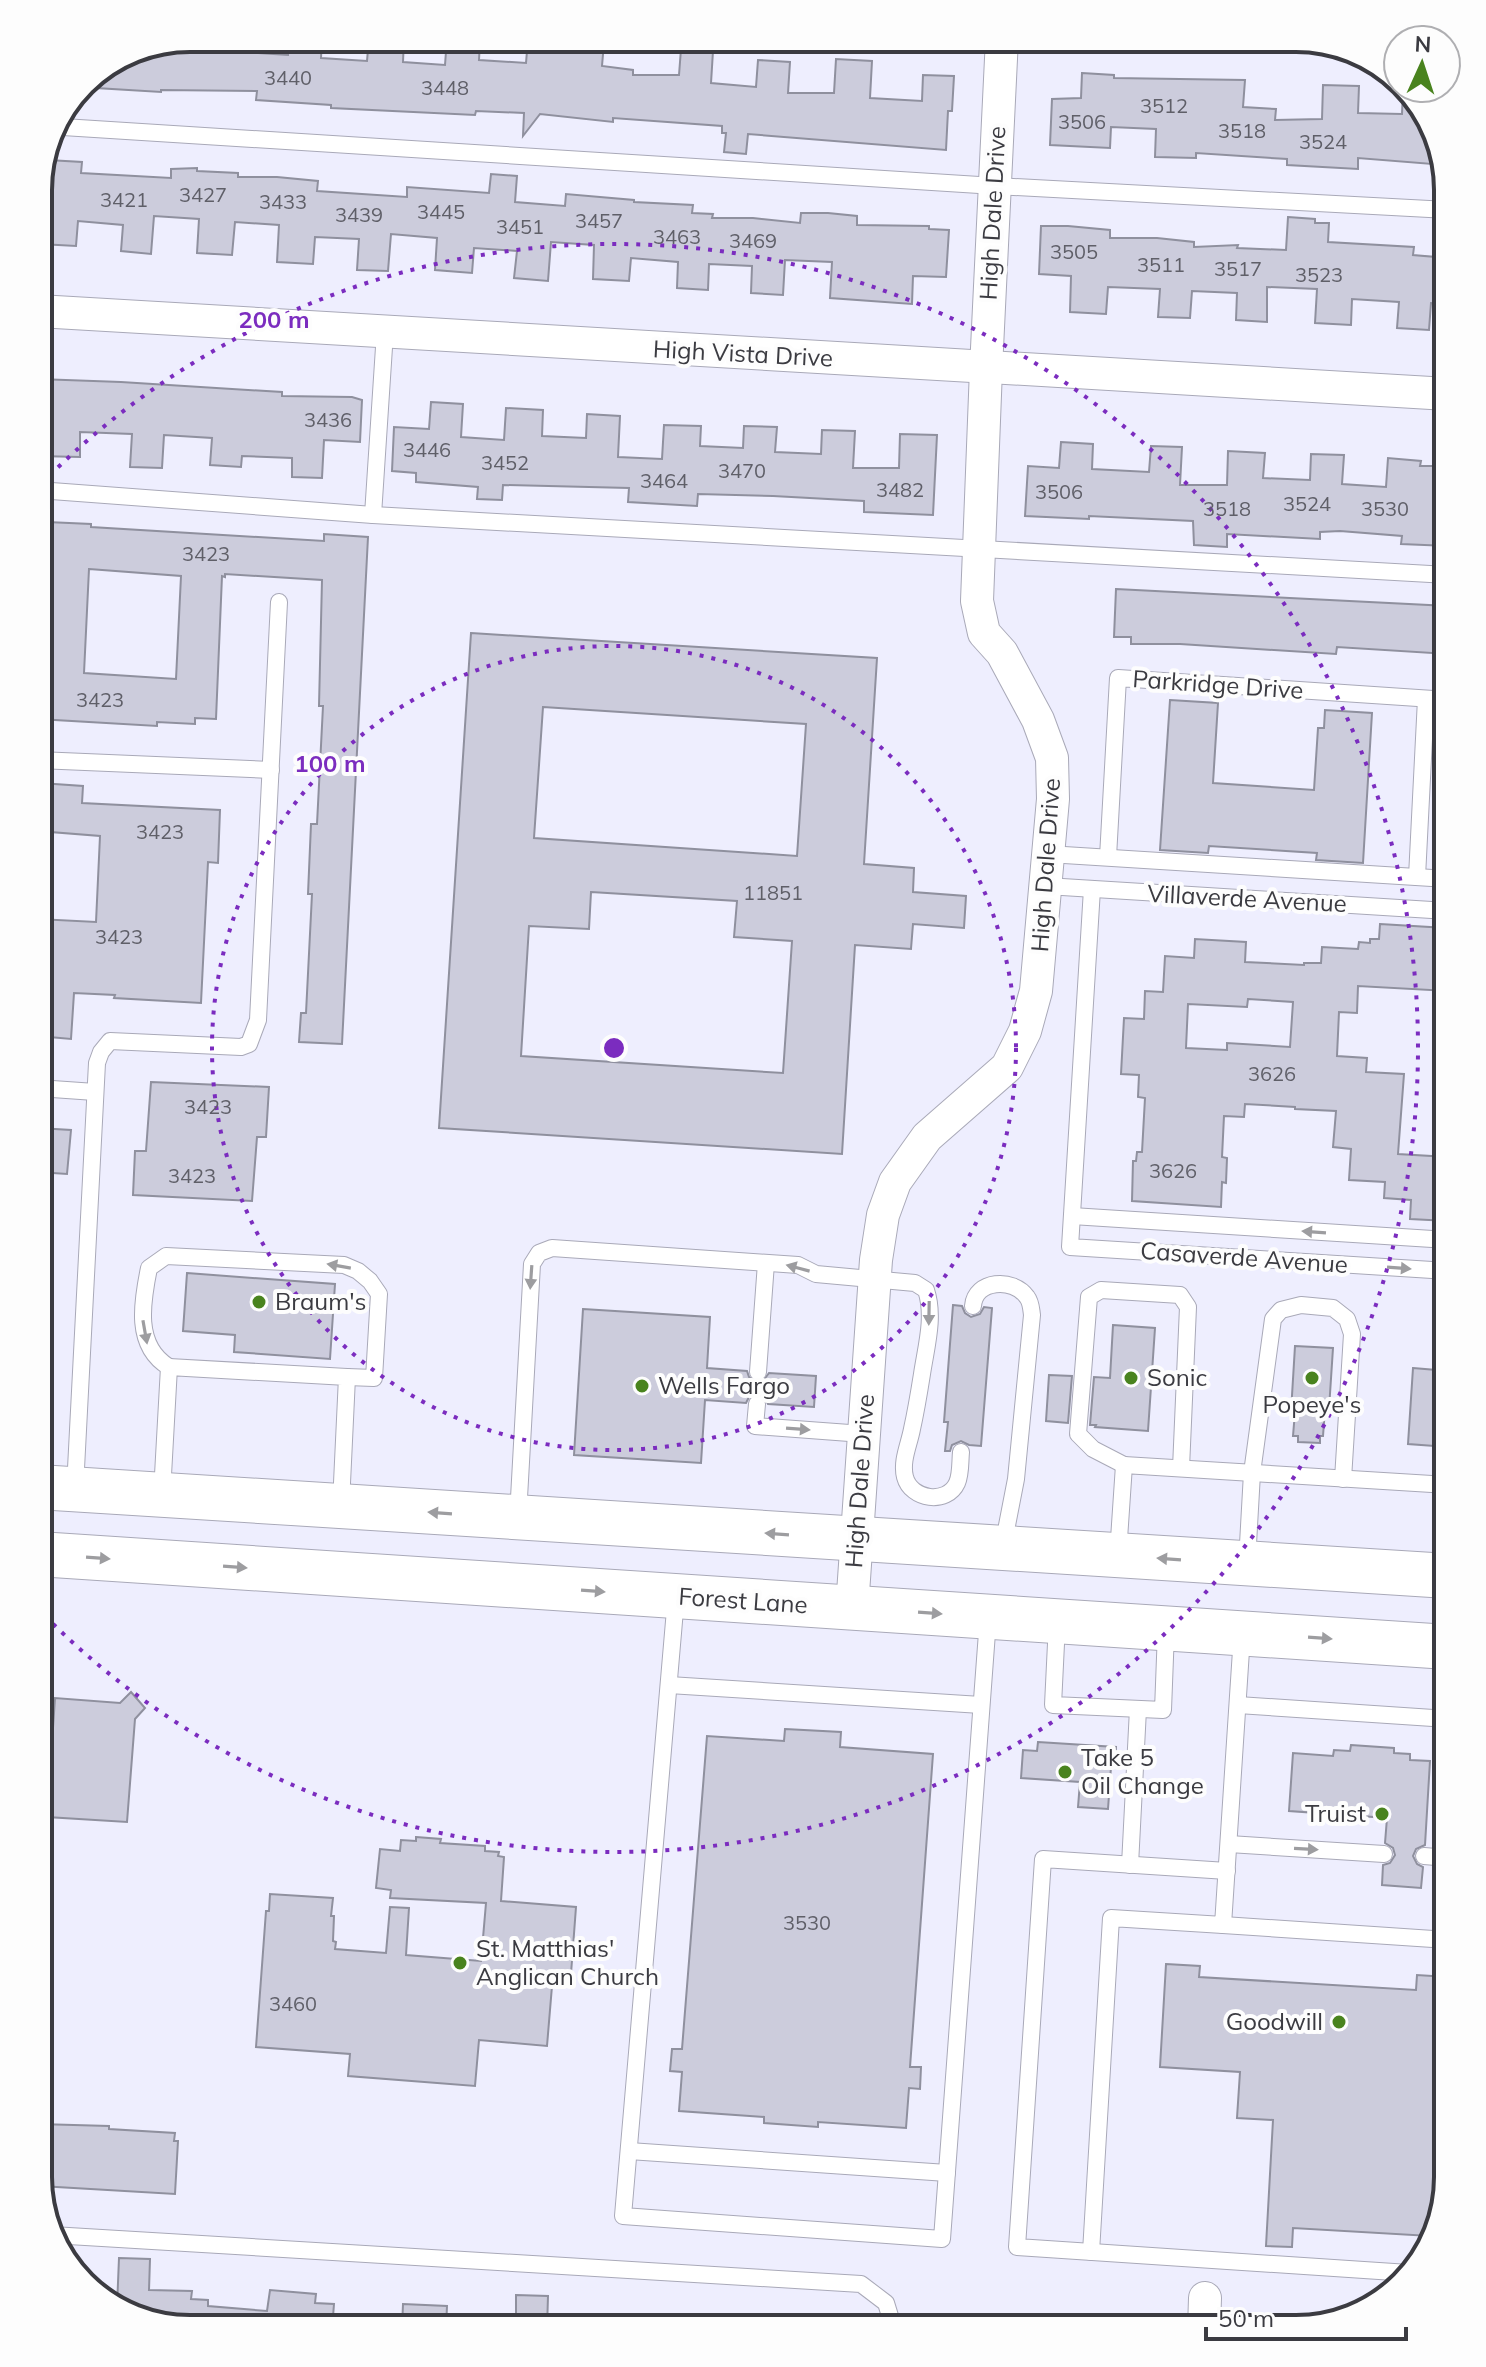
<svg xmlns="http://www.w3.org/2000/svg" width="1486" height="2367" font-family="Mulish,sans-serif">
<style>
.building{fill:#ccccdc;stroke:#8f909e;stroke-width:2;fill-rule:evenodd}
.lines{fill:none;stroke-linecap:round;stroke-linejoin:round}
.service-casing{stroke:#a9a9b8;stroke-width:18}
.minor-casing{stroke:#a9a9b8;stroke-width:34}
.secondary-casing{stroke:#a9a9b8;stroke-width:46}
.service{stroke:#fff;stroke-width:16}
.minor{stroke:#fff;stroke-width:32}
.secondary{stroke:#fff;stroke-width:44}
.oneway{fill:#9d9da0}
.ring{fill:none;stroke:#7b2cbf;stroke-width:4;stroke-dasharray:4 8}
.poi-dot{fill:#49831e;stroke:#fdfdfd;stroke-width:3}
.labels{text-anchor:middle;stroke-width:8;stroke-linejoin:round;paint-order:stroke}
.number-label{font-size:20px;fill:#5f5f68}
.street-label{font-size:24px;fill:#3b3b41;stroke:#fdfdfd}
.poi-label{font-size:24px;fill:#3b3b41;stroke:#fdfdfd;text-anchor:start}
.rim{fill:none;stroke:#3b3b41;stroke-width:4}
.centre{fill:#7b2cbf;stroke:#fdfdfd;stroke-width:4}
.ring-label{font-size:24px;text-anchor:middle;font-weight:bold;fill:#7b2cbf;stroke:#fdfdfd;stroke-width:8;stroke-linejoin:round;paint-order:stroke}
</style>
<rect width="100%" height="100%" fill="#eeeefe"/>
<g class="building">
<polygon points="212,38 244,38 243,52 288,55 289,38 322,38 321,58 367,61 369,38 404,38 403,62 445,65 447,38 480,40 479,60 526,63 528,39 604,43 602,66 633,70 633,75 679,75 681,49 713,51 711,83 756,87 758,60 790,62 788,93 834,93 836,59 872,61 870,98 922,101 923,75 954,76 952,111 948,111 946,150 748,134 746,154 724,152 726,133 722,133 722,126 613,118 613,122 540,114 523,136 524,113 476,111 475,115 331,108 331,105 256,100 257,91 161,90 161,92 96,88 97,73 132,49 179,40 212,42"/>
<polygon points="1082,73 1114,75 1114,78 1245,80 1243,107 1276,109 1275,120 1322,119 1323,85 1359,86 1358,113 1402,114 1403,90 1432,122 1432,164 1358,158 1358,169 1287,165 1287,159 1196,153 1196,158 1155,157 1156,129 1111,127 1110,148 1050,145 1052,99 1081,98"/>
<polygon points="48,160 82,162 81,173 171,178 171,169 197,168 197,171 238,173 238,177 277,177 318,181 317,191 407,197 407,187 489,193 491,174 517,176 515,202 565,206 566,194 634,200 634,202 693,205 692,213 713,214 712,218 753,218 800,223 801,213 828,213 857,216 857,225 929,226 929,229 949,230 946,277 913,276 912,304 830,298 832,262 785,260 783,295 751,293 752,266 709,264 708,290 677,288 678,262 631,258 629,281 593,279 594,245 551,242 548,281 514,278 517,251 474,248 472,273 435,270 437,238 391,234 388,271 357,270 359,239 315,237 313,264 277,262 279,225 235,222 232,255 197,253 199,219 154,216 151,254 121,251 123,225 78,221 76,246 40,244 42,208 38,208 38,181"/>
<polygon points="1288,217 1315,219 1315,223 1329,223 1328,242 1414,247 1413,255 1448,258 1448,304 1431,303 1429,330 1397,328 1399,302 1352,299 1351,325 1315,323 1317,289 1267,287 1267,322 1236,320 1237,293 1192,291 1190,318 1158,317 1160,289 1108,287 1106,314 1070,312 1071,276 1039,274 1041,226 1068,226 1110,230 1110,238 1157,238 1194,242 1194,247 1238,245 1237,248 1286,250"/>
<polygon points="38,379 121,382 282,392 282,396 352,397 362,400 360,442 324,440 322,478 292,477 292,458 242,456 241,467 210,465 212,438 164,435 162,468 130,467 132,434 80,432 80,457 38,456"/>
<polygon points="431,402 463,404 461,437 504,440 506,408 543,410 542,436 586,438 587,414 620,416 618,457 662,459 664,425 701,426 700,446 743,448 744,426 777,427 775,452 821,454 822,430 855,431 853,468 899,468 900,434 937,435 933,515 864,512 864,501 773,496 698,494 697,506 628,502 629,488 503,485 502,500 477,499 478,487 416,482 416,473 392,471 394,427 429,429"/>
<polygon points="1061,442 1093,444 1092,469 1149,472 1151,446 1182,447 1180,485 1227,485 1228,451 1265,453 1263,478 1310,480 1311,454 1344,455 1342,484 1386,487 1388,458 1421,461 1420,466 1448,466 1448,546 1401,544 1402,536 1340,531 1320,532 1320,539 1227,534 1227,547 1194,545 1193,521 1089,516 1089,519 1025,516 1028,466 1059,468"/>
<path d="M 47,522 L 91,524 L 91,527 L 324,541 L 324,534 L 368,537 L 342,1044 L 299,1042 L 301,1013 L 306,1013 L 312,894 L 308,894 L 311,824 L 317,824 L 323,706 L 319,706 L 322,580 L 225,574 L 225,577 L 222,576 L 216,719 L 195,718 L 195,724 L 157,722 L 157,726 L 38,719 ZM 89,569 L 181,576 L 176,679 L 84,673 Z"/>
<polygon points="1116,589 1448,606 1448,654 1337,647 1336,654 1180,644 1131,644 1131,637 1114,637"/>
<path d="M 471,633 L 877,658 L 864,864 L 914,868 L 913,892 L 966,896 L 964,928 L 913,924 L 911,949 L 855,945 L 842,1154 L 439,1128 ZM 543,707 L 806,724 L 797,856 L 534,838 ZM 591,892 L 737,901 L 734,937 L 792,941 L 783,1073 L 521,1056 L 529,926 L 589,929 Z"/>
<polygon points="1170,700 1218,703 1213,783 1314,790 1318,728 1324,728 1325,710 1372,713 1363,863 1316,860 1317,853 1209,846 1208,853 1160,850"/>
<polygon points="40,783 83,786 82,803 220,810 218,863 208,862 201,1003 114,998 115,995 74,993 71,1039 38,1036 38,919 96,922 100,836 38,831"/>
<path d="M 1380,924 L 1446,928 L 1448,991 L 1358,986 L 1357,1013 L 1339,1012 L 1337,1056 L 1367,1058 L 1366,1072 L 1404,1074 L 1398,1154 L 1448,1157 L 1448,1221 L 1410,1219 L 1411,1200 L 1384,1198 L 1385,1182 L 1349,1180 L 1351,1149 L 1333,1147 L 1336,1111 L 1295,1109 L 1295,1107 L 1245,1104 L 1244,1117 L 1224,1116 L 1222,1157 L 1227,1158 L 1226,1183 L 1222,1182 L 1221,1207 L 1132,1201 L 1133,1161 L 1136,1161 L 1137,1152 L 1142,1152 L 1145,1098 L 1138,1097 L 1139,1075 L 1121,1074 L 1124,1018 L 1144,1019 L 1145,991 L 1163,992 L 1165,956 L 1194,958 L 1195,939 L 1246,942 L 1245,962 L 1304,965 L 1304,963 L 1321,963 L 1322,947 L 1358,949 L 1359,942 L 1370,943 L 1370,939 L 1379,939 ZM 1248,999 L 1293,1002 L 1290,1047 L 1227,1043 L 1227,1050 L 1186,1048 L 1188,1004 L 1247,1007 Z"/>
<polygon points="151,1082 269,1087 266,1137 257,1137 252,1201 133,1195 135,1151 146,1151"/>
<polygon points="38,1128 71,1130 67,1174 38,1172"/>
<polygon points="187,1273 335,1284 330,1359 234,1352 235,1335 183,1331"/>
<polygon points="953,1305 962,1306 965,1313 971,1317 980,1314 984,1307 992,1308 981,1446 969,1445 961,1441 952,1445 950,1451 945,1451 948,1422 944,1422"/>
<polygon points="583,1309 710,1317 707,1368 747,1371 749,1377 756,1383 763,1381 769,1373 816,1376 814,1407 768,1404 764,1396 757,1393 749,1397 746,1403 705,1400 701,1463 574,1455"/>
<polygon points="1113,1325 1155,1328 1148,1431 1095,1427 1096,1425 1090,1425 1094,1377 1110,1378"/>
<polygon points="1295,1346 1333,1348 1329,1409 1325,1409 1323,1436 1320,1436 1320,1443 1298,1442 1298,1436 1293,1436 1295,1412 1291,1412"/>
<polygon points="1413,1368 1448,1371 1448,1447 1408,1444"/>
<polygon points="1049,1375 1072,1376 1068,1423 1046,1421"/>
<polygon points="131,1692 145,1708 135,1719 127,1822 47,1817 55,1698 120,1703"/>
<polygon points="785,1729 841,1732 840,1747 933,1754 910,2067 921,2067 920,2089 909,2088 906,2128 818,2122 818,2127 764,2123 764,2117 679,2111 682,2072 670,2071 672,2049 682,2049 707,1736 784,1741"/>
<polygon points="1038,1742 1116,1747 1115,1767 1111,1767 1108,1809 1078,1807 1080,1782 1021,1778 1023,1750 1037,1751"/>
<polygon points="1351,1745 1394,1748 1394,1753 1410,1754 1410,1760 1430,1761 1425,1845 1416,1849 1413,1856 1417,1864 1423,1867 1421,1888 1382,1885 1383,1865 1390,1863 1395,1855 1393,1848 1385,1843 1387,1818 1289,1811 1293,1753 1333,1756 1334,1750 1350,1751"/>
<polygon points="416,1837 441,1839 440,1843 485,1846 485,1851 499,1852 498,1856 504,1857 501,1901 576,1907 570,1987 552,1986 547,2046 479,2040 475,2086 348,2076 350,2054 256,2047 266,1911 269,1911 270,1894 333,1898 331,1916 334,1916 333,1941 336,1942 335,1949 386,1953 390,1907 409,1908 406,1955 481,1961 486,1903 390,1898 391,1890 376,1888 380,1849 400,1851 401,1840 416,1841"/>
<polygon points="1166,1964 1200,1966 1199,1977 1416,1990 1417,1975 1448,1977 1448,2084 1441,2201 1430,2236 1293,2228 1292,2247 1266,2246 1273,2120 1237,2118 1240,2072 1160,2067"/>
<polygon points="38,2124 109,2126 109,2129 175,2133 174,2141 178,2141 175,2194 40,2186 38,2177"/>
<polygon points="119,2258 150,2259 149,2290 192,2291 191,2299 208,2300 208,2306 267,2311 270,2290 316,2294 315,2303 334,2304 332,2329 181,2329 117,2307"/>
<polygon points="516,2295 548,2296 547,2329 516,2329"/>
<polygon points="403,2304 447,2306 446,2329 402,2329"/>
</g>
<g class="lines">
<g class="service-casing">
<g id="service">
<polyline points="63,127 995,186 1448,210"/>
<polyline points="38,490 373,515 1448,575"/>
<polyline points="373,515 385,332"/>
<polyline points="38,760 271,770"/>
<polyline points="1048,854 1448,879"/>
<polyline points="1108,857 1118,678 1448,700"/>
<polyline points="1417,877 1426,699"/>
<polyline points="1046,886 1448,911"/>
<polyline points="1092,889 1070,1247 1448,1271"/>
<polyline points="38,1088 95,1092"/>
<polyline points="1072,1216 1448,1240"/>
<path d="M 973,1306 C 975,1280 1013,1277 1027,1297 C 1031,1302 1031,1308 1032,1315 L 1016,1479 L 1003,1546"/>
<path d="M 169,1367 C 134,1346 142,1302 149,1268 L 166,1256 L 344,1265 L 358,1271 L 370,1281 L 379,1294 L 374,1378 L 347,1377"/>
<polyline points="758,1372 766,1263"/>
<polyline points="757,1404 755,1426 863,1434"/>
<polyline points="1124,1465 1093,1449 1078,1434 1089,1297 1101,1290 1180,1295 1188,1307 1181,1468"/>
<polyline points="75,1488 97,1063 101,1052 110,1041 241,1047 249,1044 258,1020 279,602"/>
<polyline points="162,1493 169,1367 347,1377 341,1504"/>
<path d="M 518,1516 L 532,1264 L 539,1253 L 552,1248 L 798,1265 L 816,1274 L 915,1283 L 926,1290 C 935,1317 926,1347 922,1374 C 919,1393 916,1411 912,1429 C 909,1445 901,1461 905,1477 C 911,1500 947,1505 957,1483 C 961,1474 960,1462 961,1452"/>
<polyline points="1118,1554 1124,1465 1448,1485"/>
<polyline points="1247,1562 1252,1473 1273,1319 1281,1310 1301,1305 1333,1308 1347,1319 1352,1334 1343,1479"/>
<polyline points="676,1598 623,2216 942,2239 988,1619"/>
<polyline points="1057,1623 1053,1705 1163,1710 1166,1631"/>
<polyline points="669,1685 981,1705"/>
<polyline points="1238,1705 1448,1719"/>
<polyline points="1229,1844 1384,1854"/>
<polyline points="1424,1856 1448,1858"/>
<polyline points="1130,1865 1138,1709"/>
<polyline points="1227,1871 1043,1859 1017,2247 1409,2273"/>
<polyline points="1223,1925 1448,1940"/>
<polyline points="629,2151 947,2173"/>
<polyline points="52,2235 861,2284 886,2303 894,2329"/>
<polyline points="1091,2252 1111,1918 1223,1925 1242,1635"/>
</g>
</g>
<g class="minor-casing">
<g id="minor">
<polyline points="38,311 1448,394"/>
<polyline points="852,1608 876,1260 883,1215 895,1182 927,1137 1007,1067 1025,1031 1036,991 1053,799 1052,758 1038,720 1002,653 984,633 977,601 986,369 1002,38"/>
<polyline points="1204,2329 1205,2298"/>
</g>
</g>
<g class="secondary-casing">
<g id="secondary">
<polyline points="38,1487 1448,1576"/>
<polyline points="38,1554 1448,1647"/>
</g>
</g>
<use href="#service" class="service"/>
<use href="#minor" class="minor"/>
<use href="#secondary" class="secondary"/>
</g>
<defs><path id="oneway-solid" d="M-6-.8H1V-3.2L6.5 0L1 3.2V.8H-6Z" transform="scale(2)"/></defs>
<g class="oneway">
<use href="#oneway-solid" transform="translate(1314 1232) rotate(-176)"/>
<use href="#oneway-solid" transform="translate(339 1266) rotate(-170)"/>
<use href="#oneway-solid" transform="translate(798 1268) rotate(-165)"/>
<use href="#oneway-solid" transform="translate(1399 1268) rotate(4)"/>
<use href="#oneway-solid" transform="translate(531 1277) rotate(94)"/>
<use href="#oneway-solid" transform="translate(929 1313) rotate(91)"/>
<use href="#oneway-solid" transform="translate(145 1332) rotate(80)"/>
<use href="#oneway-solid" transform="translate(798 1429) rotate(4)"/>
<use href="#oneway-solid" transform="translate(440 1513) rotate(-176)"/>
<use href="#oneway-solid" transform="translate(777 1534) rotate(-176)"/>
<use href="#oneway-solid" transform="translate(98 1558) rotate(4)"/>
<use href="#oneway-solid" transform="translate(1169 1559) rotate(-176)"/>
<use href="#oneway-solid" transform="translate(235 1567) rotate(4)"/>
<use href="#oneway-solid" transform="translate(593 1591) rotate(4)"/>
<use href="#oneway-solid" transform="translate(930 1613) rotate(4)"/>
<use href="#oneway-solid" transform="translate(1320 1638) rotate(4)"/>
<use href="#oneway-solid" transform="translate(1306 1849) rotate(3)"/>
</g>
<g class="ring">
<circle cx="614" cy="1048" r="402"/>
<path d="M41 484A804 804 0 1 1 41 1612"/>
</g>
<g class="poi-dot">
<circle cx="259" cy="1302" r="8"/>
<circle cx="1131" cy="1378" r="8"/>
<circle cx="1312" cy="1378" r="8"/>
<circle cx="642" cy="1386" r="8"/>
<circle cx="1065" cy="1772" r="8"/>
<circle cx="1382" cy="1814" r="8"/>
<circle cx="460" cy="1963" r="8"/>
<circle cx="1339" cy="2022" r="8"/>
</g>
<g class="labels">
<g class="number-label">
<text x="288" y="85">3440</text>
<text x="445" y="95">3448</text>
<text x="1164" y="113">3512</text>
<text x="1082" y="129">3506</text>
<text x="1242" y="138">3518</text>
<text x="1323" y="149">3524</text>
<text x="203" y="202">3427</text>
<text x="124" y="207">3421</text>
<text x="283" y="209">3433</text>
<text x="441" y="219">3445</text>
<text x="359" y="222">3439</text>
<text x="599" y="228">3457</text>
<text x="520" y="234">3451</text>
<text x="677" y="244">3463</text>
<text x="753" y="248">3469</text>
<text x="1074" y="259">3505</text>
<text x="1161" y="272">3511</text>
<text x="1238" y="276">3517</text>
<text x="1319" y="282">3523</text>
<text x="328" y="427">3436</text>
<text x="427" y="457">3446</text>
<text x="505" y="470">3452</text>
<text x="742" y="478">3470</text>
<text x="664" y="488">3464</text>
<text x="900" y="497">3482</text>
<text x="1059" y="499">3506</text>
<text x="1307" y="511">3524</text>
<text x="1227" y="516">3518</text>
<text x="1385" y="516">3530</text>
<text x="206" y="561">3423</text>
<text x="100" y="707">3423</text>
<text x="160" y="839">3423</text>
<text x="773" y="900">11851</text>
<text x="119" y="944">3423</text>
<text x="1272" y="1081">3626</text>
<text x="208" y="1114">3423</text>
<text x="1173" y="1178">3626</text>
<text x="192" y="1183">3423</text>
<text x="807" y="1930">3530</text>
<text x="293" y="2011">3460</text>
</g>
<g class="street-label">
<text transform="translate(993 213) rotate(-87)" y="8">High Dale Drive</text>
<text transform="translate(743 354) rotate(3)" y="8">High Vista Drive</text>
<text transform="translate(1218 685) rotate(4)" y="8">Parkridge Drive</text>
<text transform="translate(1046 865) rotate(-86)" y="8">High Dale Drive</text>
<text transform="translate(1247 899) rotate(3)" y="8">Villaverde Avenue</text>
<text transform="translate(1244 1258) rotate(4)" y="8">Casaverde Avenue</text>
<text transform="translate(860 1481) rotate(-86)" y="8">High Dale Drive</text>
<text transform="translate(743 1601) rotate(4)" y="8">Forest Lane</text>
</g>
<g class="poi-label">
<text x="275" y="1310">Braum's</text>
<text x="1147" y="1386">Sonic</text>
<text x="658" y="1394">Wells Fargo</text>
<text x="1312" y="1413" text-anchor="middle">Popeye's</text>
<text x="1081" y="1766">Take 5<tspan x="1081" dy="28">Oil Change</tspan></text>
<text x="1366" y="1822" text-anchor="end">Truist</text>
<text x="476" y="1957">St. Matthias'<tspan x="476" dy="28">Anglican Church</tspan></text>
<text x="1323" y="2030" text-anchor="end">Goodwill</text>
</g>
</g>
<path d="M0 0H1486V2367H0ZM190 52H1296A138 138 0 0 1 1434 190V2177A138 138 0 0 1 1296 2315H190A138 138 0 0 1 52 2177V190A138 138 0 0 1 190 52Z" fill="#fdfdfd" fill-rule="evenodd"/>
<path class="rim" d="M190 52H1296A138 138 0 0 1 1434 190V2177A138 138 0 0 1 1296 2315H190A138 138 0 0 1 52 2177V190A138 138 0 0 1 190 52Z"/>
<circle cx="614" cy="1048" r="12" class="centre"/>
<g class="ring-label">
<text x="274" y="328">200 m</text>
<text x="330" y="772">100 m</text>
</g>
<g transform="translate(1422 64) rotate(3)"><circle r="38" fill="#fdfdfd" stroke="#afafb2" stroke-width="2"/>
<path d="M0-6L14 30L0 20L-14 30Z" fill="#49831e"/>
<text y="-12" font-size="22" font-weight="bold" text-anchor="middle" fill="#3b3b41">N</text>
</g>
<path d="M1206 2327v12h200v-12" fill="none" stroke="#3b3b41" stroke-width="4"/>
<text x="1218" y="2327" font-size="24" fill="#3b3b41" stroke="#fdfdfd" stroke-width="6" paint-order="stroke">50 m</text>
</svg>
